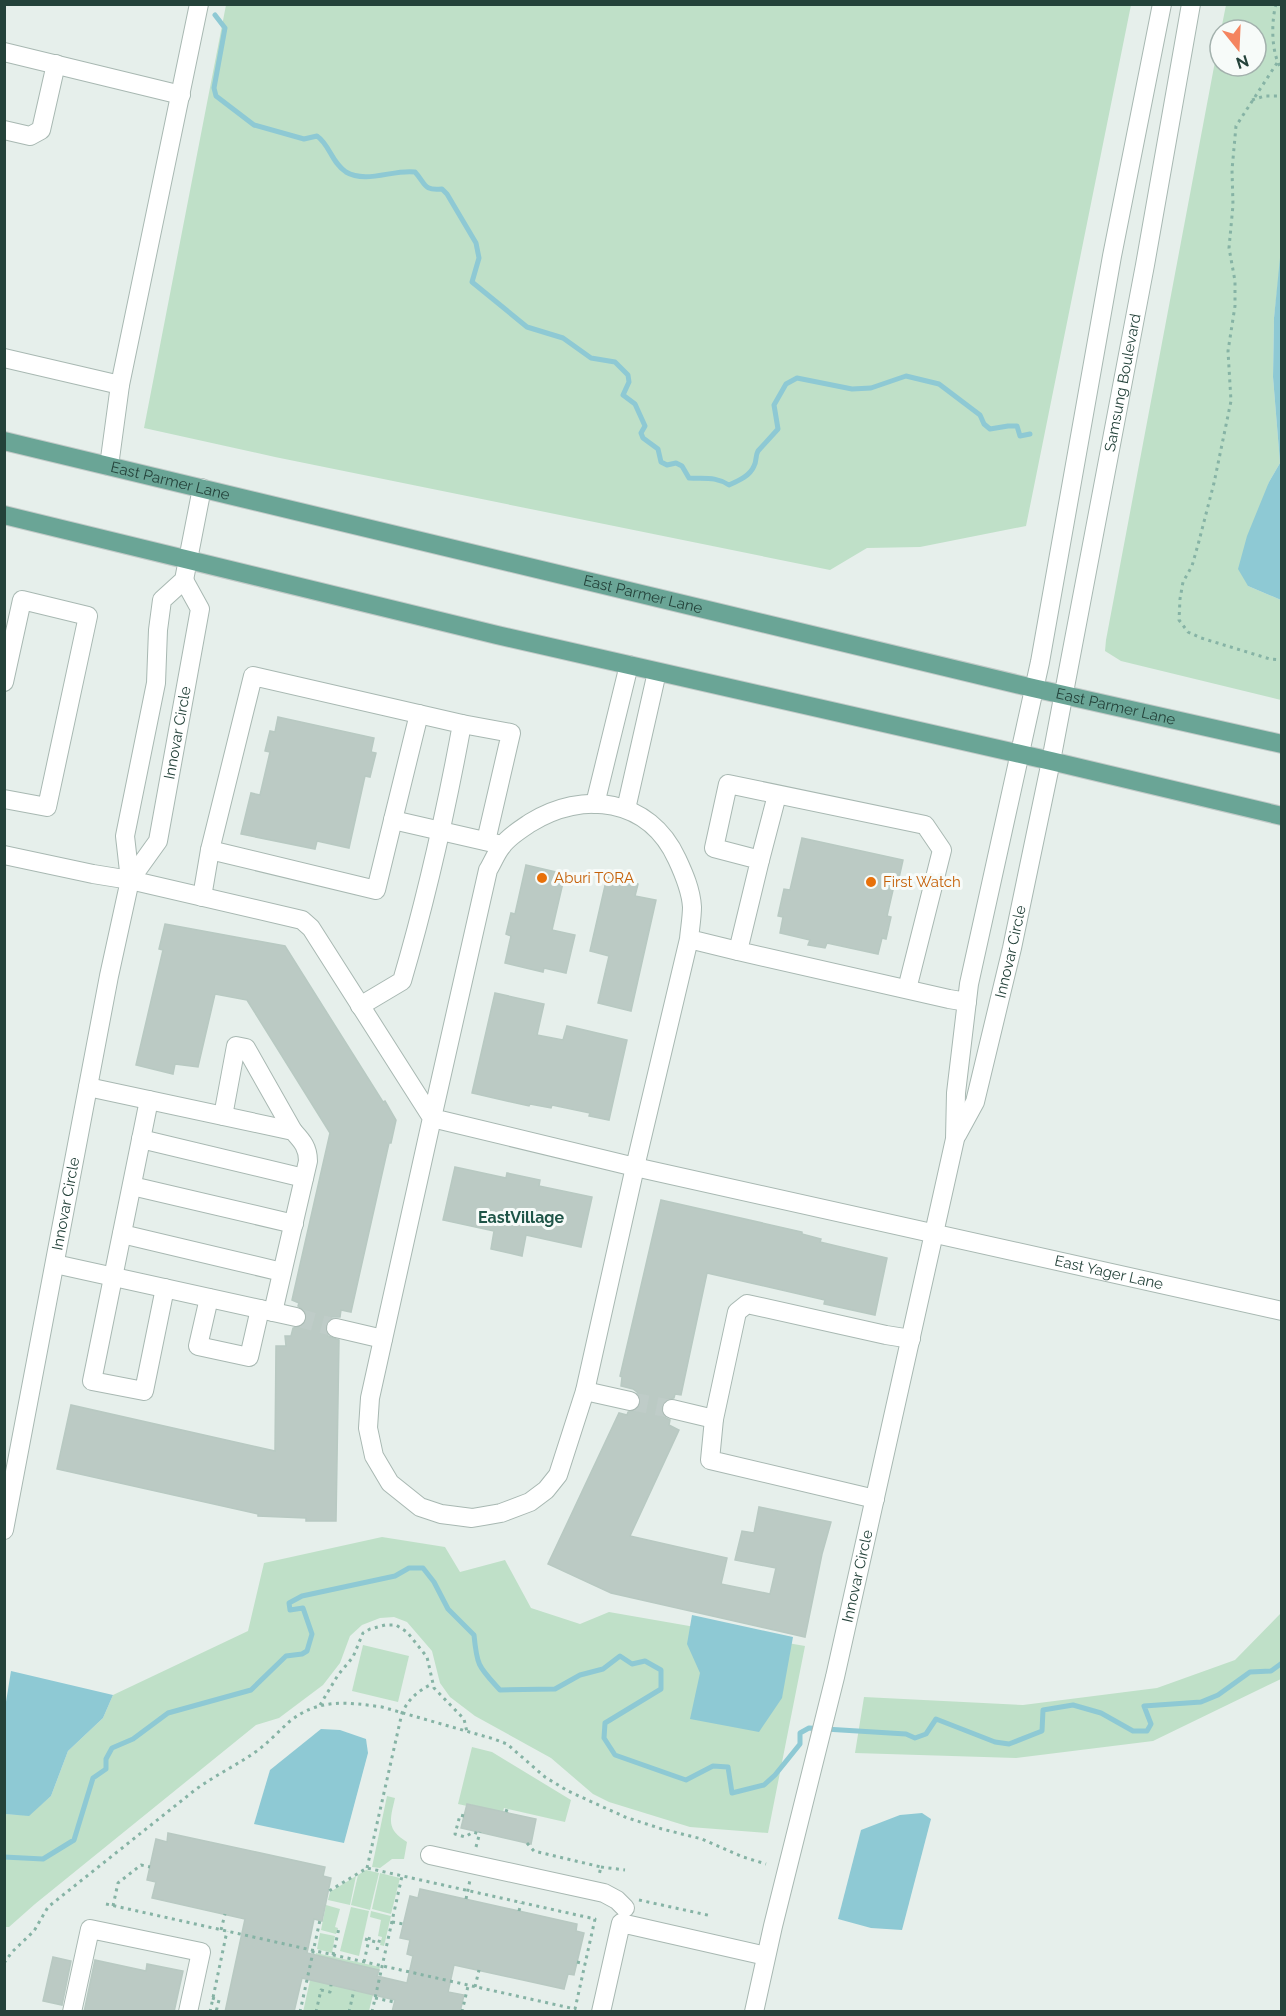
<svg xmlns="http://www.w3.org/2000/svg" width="1286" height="2016" font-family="Raleway,sans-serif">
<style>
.green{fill:#bfe0c8}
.water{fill:#8ec9d4}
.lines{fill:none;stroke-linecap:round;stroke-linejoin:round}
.stream{stroke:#8ec9d4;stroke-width:5}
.building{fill:#bbcac4;stroke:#b8c9c2;stroke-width:1.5}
.minor-tunnel{stroke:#bfccc8;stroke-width:18;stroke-dasharray:18 9;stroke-linecap:butt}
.minor-casing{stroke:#a8b8b2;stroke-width:20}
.major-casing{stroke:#c2cac8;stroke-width:20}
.path{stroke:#86b3a5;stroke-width:3;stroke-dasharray:3 4.5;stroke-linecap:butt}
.minor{stroke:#fff;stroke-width:18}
.major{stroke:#6aa596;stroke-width:18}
.food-dot{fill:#e8710a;stroke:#f7fbf9;stroke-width:2}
.labels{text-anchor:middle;stroke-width:6;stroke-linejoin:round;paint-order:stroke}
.street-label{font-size:15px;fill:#24423a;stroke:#f7fbf9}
.food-label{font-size:15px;fill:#c56008;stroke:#f7fbf9;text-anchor:start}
.neighbourhood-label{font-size:16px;font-weight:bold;fill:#1f5548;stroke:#f7fbf9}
</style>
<rect width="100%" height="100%" fill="#e6efeb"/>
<g class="green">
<polygon points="226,5 1131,5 1026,526 920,547 867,548 830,570 275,457 144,428"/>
<polygon points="1226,5 1281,5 1282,248 1274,318 1273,377 1280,463 1269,482 1248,586 1281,600 1281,700 1121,661 1105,651 1106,640 1220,35 1220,66 1256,66 1256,30 1221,30"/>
<polygon points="382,1537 445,1547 460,1572 505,1560 531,1608 580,1624 609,1612 805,1646 768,1833 690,1827 609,1802 593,1794 551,1758 475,1716 450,1697 440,1683 432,1651 407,1622 394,1617 380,1618 362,1625 350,1636 340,1663 323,1685 279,1718 256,1725 35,1904 9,1927 4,1927 4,1814 29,1815 51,1796 68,1751 103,1718 113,1695 248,1631 264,1563"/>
<polygon points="1281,1613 1281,1679 1153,1741 1016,1758 855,1753 864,1697 1023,1705 1157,1688 1235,1660"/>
<polygon points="363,1645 409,1656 398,1702 352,1691"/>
<polygon points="472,1747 492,1752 571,1800 565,1822 504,1808 503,1812 468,1804 467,1806 458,1804"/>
<path d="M 387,1796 L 395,1798 C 390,1820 386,1829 407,1842 L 404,1859 L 392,1859 L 380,1868 L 372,1867 Z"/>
<polygon points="366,1870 379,1873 370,1910 351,1905 358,1875"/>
<polygon points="380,1873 400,1878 391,1914 372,1909"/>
<polygon points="356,1876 350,1905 328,1900 330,1892"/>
<polygon points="326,1905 340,1909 335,1927 338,1928 336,1934 321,1930"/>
<polygon points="351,1907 369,1911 359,1956 340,1951"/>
<polygon points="371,1911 391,1916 384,1946 380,1945 382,1937 378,1936 381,1920 370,1917"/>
<polygon points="320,1933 335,1936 332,1953 317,1949"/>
<polygon points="316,1953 380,1967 369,2011 303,2012"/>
</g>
<g class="water">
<polygon points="1281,248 1281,600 1248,586 1238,569 1247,536 1269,482 1280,463 1273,377 1274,318"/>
<polygon points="692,1615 793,1637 782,1698 759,1732 690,1719 700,1673 687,1644"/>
<polygon points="11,1671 113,1695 103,1718 68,1751 51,1796 29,1816 5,1814 5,1708"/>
<polygon points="321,1729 340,1730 366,1739 368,1753 344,1843 254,1824 270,1770"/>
<polygon points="922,1813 931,1819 902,1930 871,1928 838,1919 861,1830 900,1815"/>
</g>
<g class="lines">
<g class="stream">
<path d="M 215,15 L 225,28 L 214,88 L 216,96 L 254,125 L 304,139 L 317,136 C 330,145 331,162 346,172 C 366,184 394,169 415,172 C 426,184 423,191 442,189 L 447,194 L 476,243 L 479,258 L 472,282 L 527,327 L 563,338 L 591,358 L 615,362 L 628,375 L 629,382 L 623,395 L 635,404 L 645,426 L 641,433 L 643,438 L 658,449 L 661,462 L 667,465 L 676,463 L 682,466 L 689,478 C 705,479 715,476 729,485 C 738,481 750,476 754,466 C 757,461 755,456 758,451 L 778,429 L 774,405 L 786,384 L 797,378 L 852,389 L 871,388 L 906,376 L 939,384 L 980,415 L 984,424 L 990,429 L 1008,426 L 1017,426 L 1020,436 L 1030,434"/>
<path d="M 4,1857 L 43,1859 L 74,1840 L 93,1778 L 106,1769 L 106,1759 L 112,1748 L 133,1739 L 168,1713 L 251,1690 L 286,1656 L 302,1654 L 307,1651 L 312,1634 L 303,1608 L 290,1610 L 289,1603 L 302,1596 L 395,1576 L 409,1568 L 423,1568 L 434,1582 L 448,1609 L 474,1635 C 477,1667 479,1667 500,1690 L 555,1689 L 580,1675 L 603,1669 L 620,1656 L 632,1664 L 645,1661 L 661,1670 L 661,1689 L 605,1723 L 604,1738 L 615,1755 L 686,1780 L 713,1766 L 728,1767 L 732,1793 L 764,1785 L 775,1775 L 800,1744 L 800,1733 L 809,1728 L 906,1734 L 915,1738 L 926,1734 L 936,1719 L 995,1742 L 1009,1744 L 1042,1731 L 1043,1710 L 1073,1705 L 1101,1713 L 1133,1731 L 1147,1731 L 1151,1724 L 1144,1706 L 1201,1702 L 1218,1695 L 1250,1672 L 1271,1671 L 1282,1663"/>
</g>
</g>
<g class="building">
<polygon points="278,717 374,738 371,752 376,753 370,777 365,776 349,848 317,841 315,849 241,834 251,793 260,795 270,752 265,751 270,731 275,732"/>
<polygon points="802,838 903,860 899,878 896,877 887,916 891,917 886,939 882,938 878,954 827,943 825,948 808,945 810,940 780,933 783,917 778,916 784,889 790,890"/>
<polygon points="526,865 565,874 552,930 575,935 566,973 544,968 543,972 505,963 511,936 506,934 511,913 515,914"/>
<polygon points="607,877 638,884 635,896 656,900 631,1011 598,1003 609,956 590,951"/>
<polygon points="165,924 285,946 383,1102 385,1101 396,1120 391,1143 389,1143 351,1312 341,1310 340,1317 332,1317 327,1321 325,1326 328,1336 339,1340 336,1521 306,1521 306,1518 258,1516 258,1514 57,1469 71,1405 275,1451 276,1346 286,1346 285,1336 291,1336 293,1328 304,1325 307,1319 306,1313 298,1306 299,1303 292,1300 330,1133 247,1000 215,994 198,1067 175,1064 173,1074 136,1065 163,950 159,949"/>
<polygon points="495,993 544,1004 537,1035 563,1040 567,1026 627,1040 609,1120 589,1116 590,1113 552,1105 551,1108 530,1104 529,1106 472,1093"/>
<polygon points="455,1167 506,1178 507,1173 540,1180 539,1186 592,1197 581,1247 526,1235 522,1256 491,1249 494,1231 443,1220"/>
<polygon points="661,1200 802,1232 802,1234 821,1239 820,1242 887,1258 875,1315 824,1304 825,1300 707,1273 681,1395 675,1394 674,1398 664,1401 661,1407 664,1417 670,1420 669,1425 679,1430 630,1536 727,1558 721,1584 770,1594 776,1568 735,1560 742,1531 754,1533 759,1507 831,1522 822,1554 805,1637 611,1593 548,1564 619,1413 627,1415 628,1412 638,1409 641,1404 640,1397 637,1392 633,1389 621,1386 622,1377 620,1376"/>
<polygon points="467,1804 536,1819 531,1844 461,1828"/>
<polygon points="168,1833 325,1867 323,1876 331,1878 322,1921 314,1919 307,1953 379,1970 377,1976 407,1983 413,1956 407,1954 410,1940 400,1938 410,1896 418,1898 420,1889 577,1924 576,1931 584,1933 574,1975 568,1974 564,1989 454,1965 448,1992 464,1995 460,2012 392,2012 395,2000 302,1978 294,2012 225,2012 245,1919 152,1898 156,1882 147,1880 156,1839 167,1842"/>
<polygon points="53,1957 71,1961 62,2005 43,2001"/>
<polygon points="95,1960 146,1971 147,1964 183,1971 174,2012 84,2012"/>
</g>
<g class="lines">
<g class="minor-tunnel">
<polyline points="296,1317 336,1328"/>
<polyline points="630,1401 672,1409"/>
</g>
<g class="minor-casing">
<g id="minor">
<polyline points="4,52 181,95"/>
<polyline points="4,130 30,136 41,130 56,64"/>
<polyline points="4,358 120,385 199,4"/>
<polyline points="109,466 120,385"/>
<polyline points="4,682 22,600 88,616 47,807 4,799"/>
<polyline points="462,724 511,733 486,841"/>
<polyline points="595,804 629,665"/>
<polyline points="626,809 657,672"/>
<polyline points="393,820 419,714"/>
<path d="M 210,850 L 253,676 L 462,724 C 446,811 427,896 402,981 L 360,1006"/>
<path id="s1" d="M 4,855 L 93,874 L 130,880 L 302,920 L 311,928 L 432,1118 L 370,1398 L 368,1428 L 374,1456 L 390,1483 L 420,1507 L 441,1514 L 472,1518 L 501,1513 L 530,1502 L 546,1490 L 558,1475 L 585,1391 L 635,1167 L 1282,1311"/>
<polyline points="760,860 777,795"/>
<path id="s2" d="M 130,880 L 158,841 L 200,609 L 184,580"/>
<polyline points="202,897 210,850 376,890 393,820 502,845"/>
<path d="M 689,939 C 690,928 692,917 692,907 C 691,890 684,874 677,859 C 649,798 583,790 530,823 C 521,829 508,837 502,846 C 496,853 493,862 488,870 L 432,1118 L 635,1167 L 689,939 L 738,951"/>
<polyline points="907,989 942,850 925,825 728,784 714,848 760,860 738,951 949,999 967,1002"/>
<path d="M 88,1087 L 293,1131 C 302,1141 308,1147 308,1161 L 273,1312"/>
<polyline points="149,1100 92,1381 144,1391 165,1288"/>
<polyline points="223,1116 236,1046 246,1048 293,1131"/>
<path id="s3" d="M 957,1135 L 975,1102 L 1012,948 L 1051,761 L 1145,265 L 1191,4"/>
<polyline points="141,1139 304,1178"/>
<polyline points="132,1186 294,1224"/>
<polyline points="122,1234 282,1272"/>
<polyline points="55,1264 296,1317"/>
<polyline points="209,1298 198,1346 249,1357 260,1309"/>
<polyline points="336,1328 383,1339"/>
<polyline points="585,1391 630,1401"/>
<polyline points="672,1409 714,1419"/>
<polyline points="875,1499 710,1460 714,1419 737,1312 747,1304 886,1335 911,1339"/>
<path id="s4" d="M 4,1530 L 109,976 L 130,880 L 125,836 L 156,683 L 158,630 L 162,600 L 184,580 L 202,488"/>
<polyline points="430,1855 604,1893 617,1900 625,1908"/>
<polyline points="72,2012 90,1929 201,1952 188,2012"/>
<polyline points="601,2012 621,1923 766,1956"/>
<path id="s5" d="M 754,2012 L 773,1926 L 835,1677 L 955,1139 L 956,1093 L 969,984 L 1040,662 L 1112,256 L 1162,4"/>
</g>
</g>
<g class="major-casing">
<g id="major">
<path id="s6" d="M 4,441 L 1033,688 L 1282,744"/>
<polyline points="4,515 497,635 1051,761 1282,816"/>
</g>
</g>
<g class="path">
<path d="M 1276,4 C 1271,23 1271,54 1282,70"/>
<polyline points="1277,63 1236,126 1232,170 1233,205 1229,248 1235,281 1235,306 1228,351 1231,401 1214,483 1199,541 1192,566 1183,582 1180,599 1179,620 1188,632 1201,638 1270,659 1282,660"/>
<polyline points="1252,100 1265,96 1282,96"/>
<polyline points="320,1705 338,1675 353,1657 363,1633 370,1629 385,1625 396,1625 407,1632 427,1657 434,1688 464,1719 467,1732"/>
<polyline points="506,1812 507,1809"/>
<polyline points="464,1816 460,1815 455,1834 465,1837 473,1832 479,1834"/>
<polyline points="527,1843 534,1851 601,1867 599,1875"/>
<polyline points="476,1847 480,1832"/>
<polyline points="601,1867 625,1870"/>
<path d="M 367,1868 L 402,1713 C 409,1698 418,1691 432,1684"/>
<polyline points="466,1899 470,1880"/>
<polyline points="639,1900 712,1916"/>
<polyline points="106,1904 575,2009 595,1919 367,1868 329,1891"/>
<polyline points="113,1906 118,1883 141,1865 150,1867"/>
<polyline points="519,1911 521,1903"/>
<polyline points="392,1922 403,1924"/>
<polyline points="221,1930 225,1914"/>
<polyline points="365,1939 379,1943"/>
<polyline points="377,1950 380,1938"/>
<polyline points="333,1955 339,1928"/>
<polyline points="364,1962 370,1935"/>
<polyline points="577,1962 585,1964"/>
<path d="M 4,1963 L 12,1952 L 34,1931 L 48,1907 L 195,1790 C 214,1776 235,1766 254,1753 C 267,1744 278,1732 289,1722 C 318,1698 347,1702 382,1707 L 494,1739 L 507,1744 L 545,1777 L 568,1791 L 625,1817 L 662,1829 L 702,1839 L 743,1857 L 766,1864"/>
<polyline points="475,1987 479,1970"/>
<polyline points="212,1998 219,2000 216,2012"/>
<polyline points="375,1998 394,2002"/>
<polyline points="210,2012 227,1931"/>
<polyline points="300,2012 320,1920"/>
<polyline points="316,2012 321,1990 330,1992 331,1985"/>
<polyline points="349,2012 354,1990"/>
<polyline points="372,2012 402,1876"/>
<polyline points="462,2012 468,1986"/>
</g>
<use href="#minor" class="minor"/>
<use href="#major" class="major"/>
</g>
<g class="food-dot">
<circle cx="542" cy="878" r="6"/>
<circle cx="871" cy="882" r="6"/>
</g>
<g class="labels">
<g class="street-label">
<text dy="5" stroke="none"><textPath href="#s3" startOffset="772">Samsung Boulevard</textPath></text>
<text dy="5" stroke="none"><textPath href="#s6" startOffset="171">East Parmer Lane</textPath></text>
<text dy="5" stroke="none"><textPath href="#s6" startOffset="657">East Parmer Lane</textPath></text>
<text dy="5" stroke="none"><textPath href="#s6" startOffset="1143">East Parmer Lane</textPath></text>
<text dy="5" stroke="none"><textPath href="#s2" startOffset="158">Innovar Circle</textPath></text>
<text dy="5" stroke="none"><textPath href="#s3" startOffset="192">Innovar Circle</textPath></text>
<text dy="5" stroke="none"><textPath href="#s4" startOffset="332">Innovar Circle</textPath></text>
<text dy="5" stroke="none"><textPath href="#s1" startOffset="1914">East Yager Lane</textPath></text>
<text dy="5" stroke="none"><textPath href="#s5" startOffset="448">Innovar Circle</textPath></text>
</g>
<g class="food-label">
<text x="554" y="883">Aburi TORA</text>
<text x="883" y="887">First Watch</text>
</g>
<g class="neighbourhood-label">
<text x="521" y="1223">EastVillage</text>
</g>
</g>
<rect width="1286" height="2016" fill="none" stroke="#24423a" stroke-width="12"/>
<g transform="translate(1238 48) rotate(162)"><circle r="28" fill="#f7fbf9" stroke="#a3b1ad" stroke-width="1.5"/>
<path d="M0-4.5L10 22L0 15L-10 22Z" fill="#f4845f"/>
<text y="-9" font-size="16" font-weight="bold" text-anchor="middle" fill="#24423a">N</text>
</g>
</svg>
